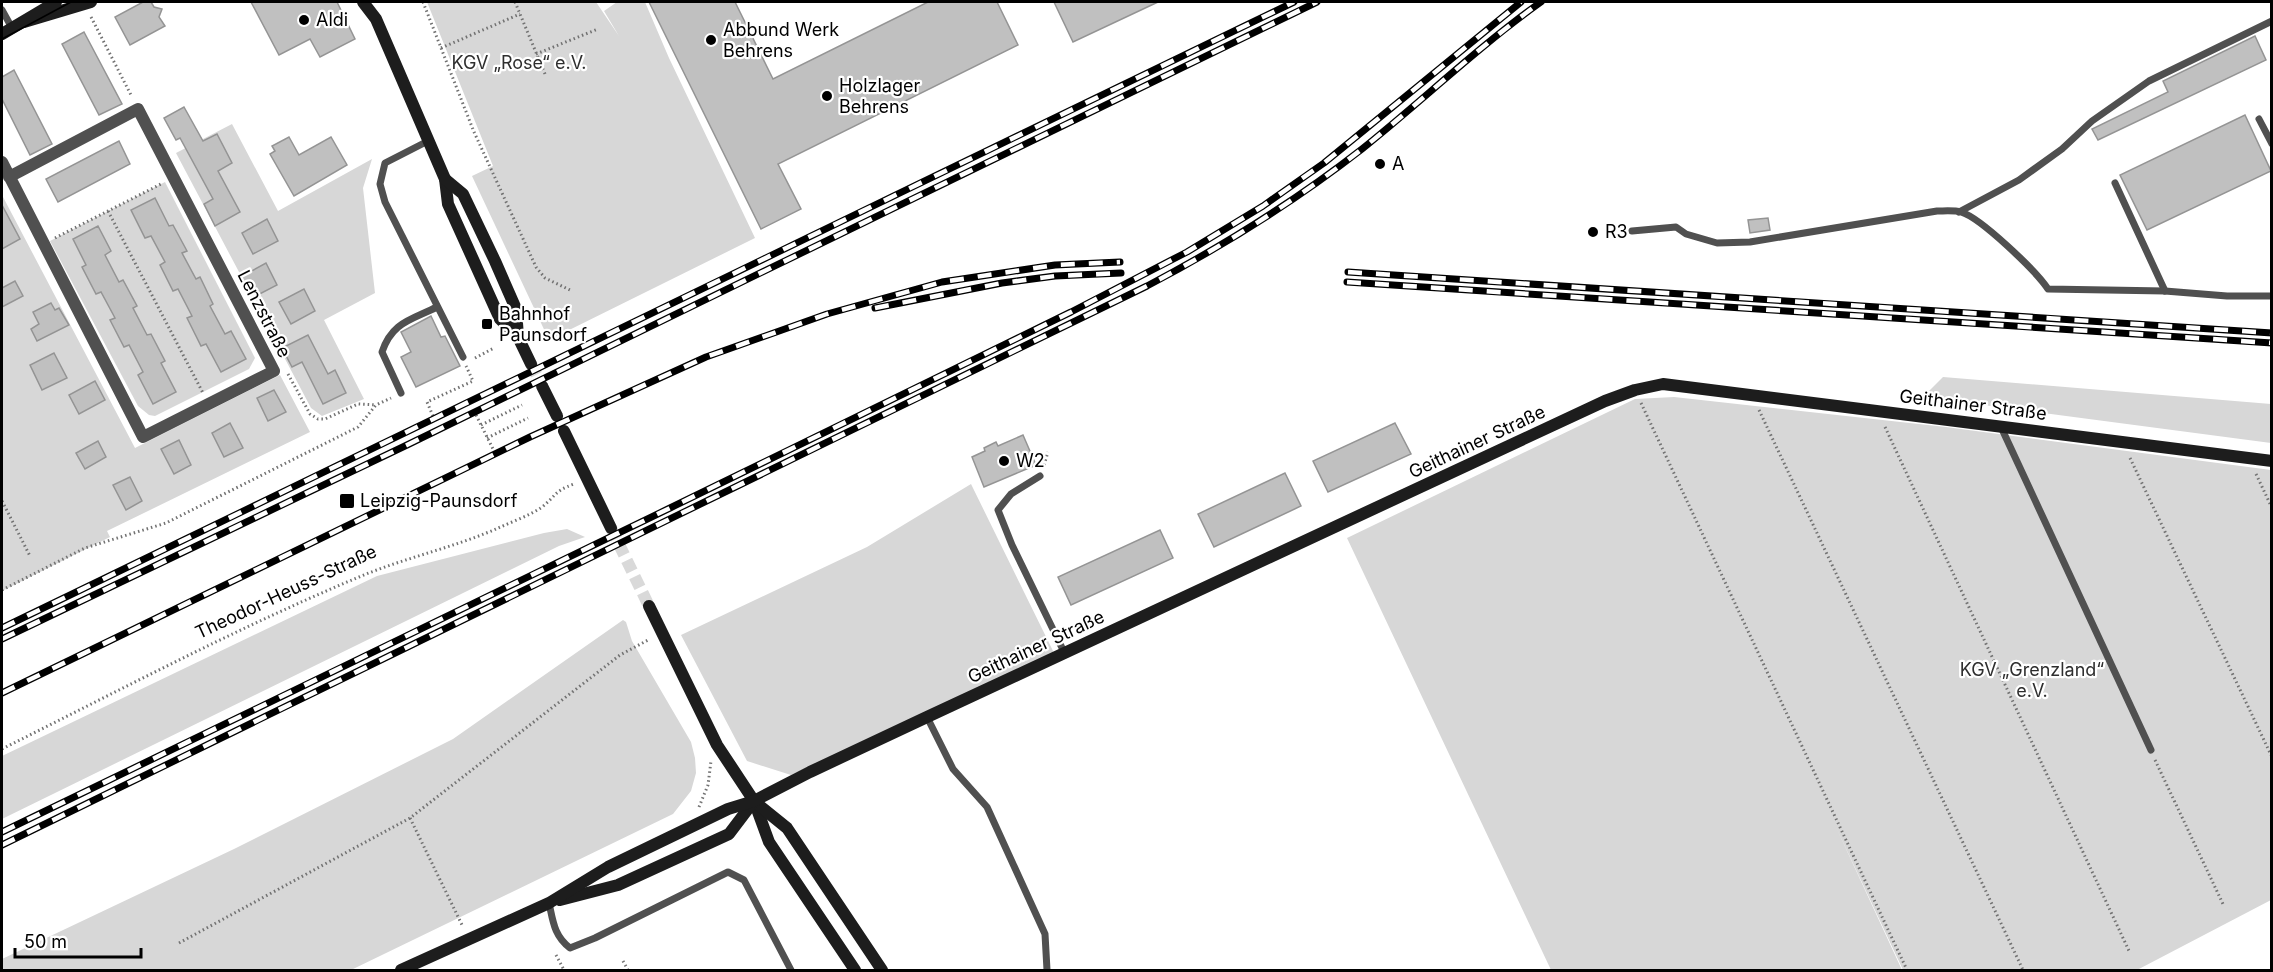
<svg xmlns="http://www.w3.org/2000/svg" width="2273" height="972" font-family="Inter,sans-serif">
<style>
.green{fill:#d7d7d7}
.building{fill:#c0c0c0;stroke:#949494;stroke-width:1.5}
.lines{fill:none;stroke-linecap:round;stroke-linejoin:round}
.secondary-tunnel{stroke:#d9d9d9;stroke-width:12;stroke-dasharray:12 6;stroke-linecap:butt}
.path{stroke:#727272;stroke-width:3;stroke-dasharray:1.5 3;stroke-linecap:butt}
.lane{stroke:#505050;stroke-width:7}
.street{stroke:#505050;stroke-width:12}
.secondary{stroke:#1d1d1d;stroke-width:12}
.tram{stroke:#000;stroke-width:1.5}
.rail-casing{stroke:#000;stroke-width:7}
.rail{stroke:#fff;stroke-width:4.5;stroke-dasharray:14;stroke-linecap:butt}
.poi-dot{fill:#000;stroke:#fff;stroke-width:2}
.labels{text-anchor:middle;stroke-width:4.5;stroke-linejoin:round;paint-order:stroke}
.poi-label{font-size:18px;fill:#000;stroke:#fff;text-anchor:start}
.park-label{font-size:18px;fill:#2e2e2e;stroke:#fff}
.street-label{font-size:18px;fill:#000;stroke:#fff}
</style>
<rect width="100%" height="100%" fill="#fff"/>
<g class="green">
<polygon points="427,2 596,2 619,36 604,11 617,2 645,2 669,58 755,238 549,340 472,176 493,166"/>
<polygon points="232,124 278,211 372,159 363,188 375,293 324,320 364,399 322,416 311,408 176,153"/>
<polygon points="165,182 255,358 249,369 155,416 149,415 138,406 50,241"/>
<polygon points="2,195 135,448 280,375 310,432 107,531 110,537 2,591"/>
<polygon points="1943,377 2271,404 2271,443 1923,397"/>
<polygon points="1674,397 1946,427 2271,470 2271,900 2137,970 1903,970 1835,825 1902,970 1551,970 1347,538 1635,399"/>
<polygon points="971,484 1054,653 791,775 747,761 681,635 867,547"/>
<polygon points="567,529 585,537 559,546 2,819 2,756 377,576 544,533"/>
<polygon points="623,620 626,622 632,641 691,742 695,758 696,773 691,791 673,814 351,970 2,970 2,959 234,849 453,739"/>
</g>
<g class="building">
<polygon points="143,2 151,2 154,7 162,9 159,17 165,26 130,45 115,17"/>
<polygon points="251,2 337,2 355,39 320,57 310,39 279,55"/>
<polygon points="649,2 735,2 773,79 928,2 997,2 1018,45 778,164 801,209 761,229"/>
<polygon points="1054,2 1158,2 1073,42"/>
<polygon points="84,32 122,104 99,115 62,44"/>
<polygon points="2255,36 2266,60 2098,140 2092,129 2168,92 2163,81"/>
<polygon points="14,70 52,144 30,155 2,99 2,77"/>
<polygon points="184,107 203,141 217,134 232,163 218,171 240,212 215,226 204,204 213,199 180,138 176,140 164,118"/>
<polygon points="2245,115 2271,171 2147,230 2120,175"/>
<polygon points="289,137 299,155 331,137 347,165 294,196 270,154 275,151 272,146"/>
<polygon points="119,141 130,164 58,202 46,179"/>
<polygon points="155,198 169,226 173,225 187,251 182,253 196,279 200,277 213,304 210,306 225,334 231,331 246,359 221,372 206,344 201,346 187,318 192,316 178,289 173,291 160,265 165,262 151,236 145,238 131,210"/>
<polygon points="2,205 20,239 2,249"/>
<polygon points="1768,218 1770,230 1750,233 1748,220"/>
<polygon points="267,219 278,241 253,254 242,233"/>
<polygon points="98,226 111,251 105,255 119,282 123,280 137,306 133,308 147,335 151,334 165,361 161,363 176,392 153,404 138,375 143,372 129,345 124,347 110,320 115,318 101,292 96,294 82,267 86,265 73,239"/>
<polygon points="266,263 277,285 252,298 241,277"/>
<polygon points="15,281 23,296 2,307 2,288"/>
<polygon points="304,289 315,311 291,324 279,302"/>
<polygon points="51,303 55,310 59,308 69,325 37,341 31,329 39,324 33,312"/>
<polygon points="431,316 441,337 445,336 460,366 416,387 401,357 411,352 401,332"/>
<polygon points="308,335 328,374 335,370 346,393 323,404 302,362 292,367 282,348"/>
<polygon points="54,353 67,378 42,390 30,365"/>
<polygon points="95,381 105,400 79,414 69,395"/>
<polygon points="274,390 286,412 268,421 257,398"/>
<polygon points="230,423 243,448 224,457 212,433"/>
<polygon points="1395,423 1411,454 1328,492 1313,461"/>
<polygon points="1023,435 1036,465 984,487 972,457 985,451 984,448 996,442 998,446"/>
<polygon points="179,440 191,465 174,474 161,449"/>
<polygon points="98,441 106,457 85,469 76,453"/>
<polygon points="1285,473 1301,506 1214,547 1198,514"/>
<polygon points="130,477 142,501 126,510 113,485"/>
<polygon points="1160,530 1173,558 1071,605 1058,577"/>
</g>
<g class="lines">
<g class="secondary-tunnel">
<polyline points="531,364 542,386"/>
<polyline points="611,528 649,606"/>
</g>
<g class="path">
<polyline points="423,2 474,132 536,267 545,278 570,290"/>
<polyline points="515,2 545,74"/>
<polyline points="91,17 132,97"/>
<polyline points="441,48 520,14"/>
<polyline points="536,54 598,29"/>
<polyline points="108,211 203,393"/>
<polyline points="55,238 161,184"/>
<polyline points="475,358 494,348"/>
<polyline points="288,374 310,414 318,419 325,419 358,404 376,405"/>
<polyline points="1641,403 1907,970"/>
<polyline points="1759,410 2023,970"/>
<polyline points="476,415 494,451"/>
<polyline points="433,416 427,402 473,381 466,366"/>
<polyline points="481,425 522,405"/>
<polyline points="1885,427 2130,953"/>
<polyline points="487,438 528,418"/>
<polyline points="2130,458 2272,757"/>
<polyline points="1044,465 1048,452"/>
<polyline points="2256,474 2272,508"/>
<polyline points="2,501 30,556"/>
<polyline points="2,590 85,548 166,523 358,427 376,405 391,398"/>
<path d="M 2,749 C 120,690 237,628 359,577 C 404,558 452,548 496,529 C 511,522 529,516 542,507 C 556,496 554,491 574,484"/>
<polyline points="2155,760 2223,904"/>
<polyline points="699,807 708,785 711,761"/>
<polyline points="410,818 463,927"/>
<polyline points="179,943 410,818 620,655 650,639"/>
<polyline points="556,955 564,970"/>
<polyline points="623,961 628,970"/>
</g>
<g class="lane">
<polyline points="2,10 12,28"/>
<polyline points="2259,119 2272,144"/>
<polyline points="428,141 385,163 380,184 385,202 463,357"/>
<polyline points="2115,183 2165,291"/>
<polyline points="1959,212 2019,180 2062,149 2092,121 2149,81 2272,21"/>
<path d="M 1632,231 L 1676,227 L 1686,234 L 1717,243 L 1750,242 L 1937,211 C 1944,211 1954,210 1961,212 C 1981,218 2036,271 2048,289 L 2165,291 L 2227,296 L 2272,296"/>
<path d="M 401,393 L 382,352 C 392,322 411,320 437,307"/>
<polyline points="2001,427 2151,750"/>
<polyline points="1040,476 1011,494 998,510 1012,545 1065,654"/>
<polyline points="927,717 953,769 987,807 1045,934 1047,970"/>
<path d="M 549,903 C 553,921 554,936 570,948 L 595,938 L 728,872 L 744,880 L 791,970"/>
</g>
<polyline class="street" points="2,162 143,437 274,371 138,109 9,177"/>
<g class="secondary">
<polyline points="363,2 376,19 445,179 448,204 500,319 518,337 531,364"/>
<polyline points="24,22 91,2"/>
<polyline points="2,34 56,2"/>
<polyline points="445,179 463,194 495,261 516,309 518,337"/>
<polyline points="542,386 557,416"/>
<polyline points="564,431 611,528"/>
<polyline points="649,606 717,745 754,801 769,842 855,970"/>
<polyline points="755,802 787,828 882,970"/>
<polyline points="560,900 618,885 729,834 754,801"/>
<polyline points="401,970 549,903 608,867 728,809 754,801 810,772 927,717 1605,401 1635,390 1663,384 2272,461"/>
</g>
<polyline class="tram" points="2,39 71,2"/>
<g class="rail-casing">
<g id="rail">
<polyline points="1348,272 2272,333"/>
<polyline points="1347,282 2272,343"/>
<polyline points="875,308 1002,283 1055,276 1121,273"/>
<polyline points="2,628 1294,2"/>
<polyline points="2,639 407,445 1317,2"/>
<polyline points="2,693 530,437 706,357 827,314 942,282 1055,265 1120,262"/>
<polyline points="2,832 670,508 1071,312 1187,252 1263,206 1324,163 1521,2"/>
<path d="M 2,845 L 1147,286 C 1223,246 1294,202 1362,149 C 1422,101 1478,47 1541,2"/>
</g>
</g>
<use href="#rail" class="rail"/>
</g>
<g class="poi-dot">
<circle cx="304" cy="20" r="6"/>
<circle cx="711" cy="40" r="6"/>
<circle cx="827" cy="96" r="6"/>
<circle cx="1380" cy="164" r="6"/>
<circle cx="1593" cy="232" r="6"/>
<rect x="481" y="318" width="12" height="12" rx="3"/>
<circle cx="1004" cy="461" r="6"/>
<rect x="339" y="493" width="16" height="16" rx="3"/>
</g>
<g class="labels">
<g class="poi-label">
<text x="316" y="26">Aldi</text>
<text x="723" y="36">Abbund Werk<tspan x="723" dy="21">Behrens</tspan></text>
<text x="839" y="92">Holzlager<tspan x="839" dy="21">Behrens</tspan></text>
<text x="1392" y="170">A</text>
<text x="1605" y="238">R3</text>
<text x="499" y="320">Bahnhof<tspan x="499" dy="21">Paunsdorf</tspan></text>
<text x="1016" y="467">W2</text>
<text x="360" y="507">Leipzig-Paunsdorf</text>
</g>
<g class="park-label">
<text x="519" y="69">KGV „Rose“ e.V.</text>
<text x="2032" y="676">KGV „Grenzland“<tspan x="2032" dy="21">e.V.</tspan></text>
</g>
<g class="street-label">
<text transform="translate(264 314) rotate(63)" y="6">Lenzstraße</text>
<text transform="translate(1973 405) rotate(7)" y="6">Geithainer Straße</text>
<text transform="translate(1477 442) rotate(-25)" y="6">Geithainer Straße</text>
<text transform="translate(286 592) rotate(-25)" y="6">Theodor-Heuss-Straße</text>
<text transform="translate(1036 647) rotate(-25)" y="6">Geithainer Straße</text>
</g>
</g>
<rect width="2273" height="972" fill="none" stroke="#000000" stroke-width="6"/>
<path d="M15 948v9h126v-9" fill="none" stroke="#000000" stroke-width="3"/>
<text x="24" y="948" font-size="18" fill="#000000" stroke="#ffffff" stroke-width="4.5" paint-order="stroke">50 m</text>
</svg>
